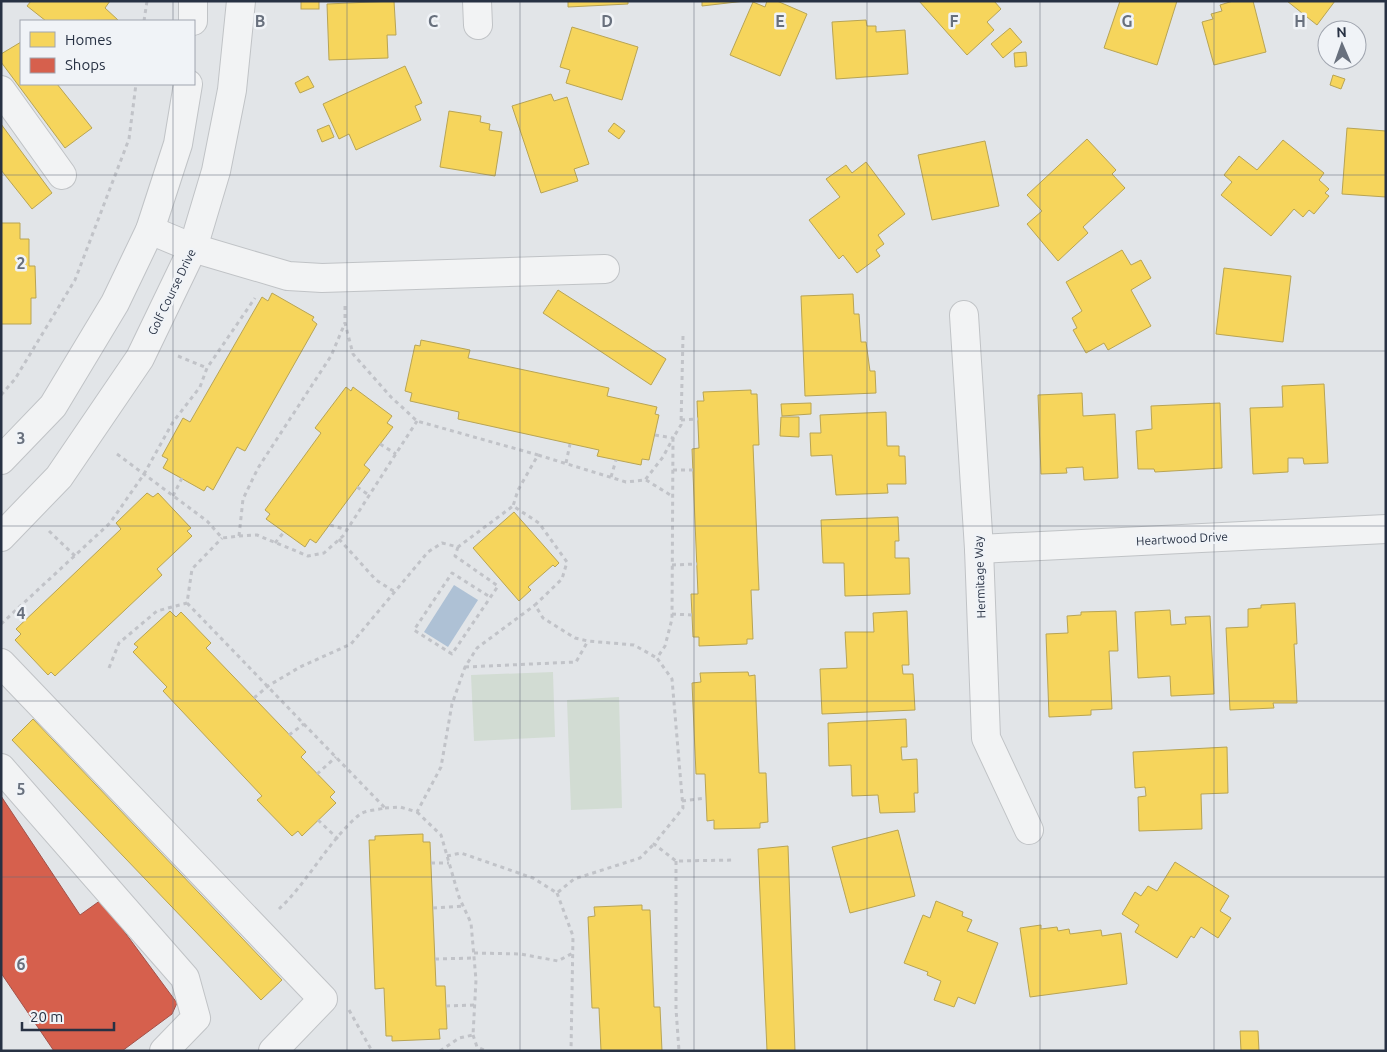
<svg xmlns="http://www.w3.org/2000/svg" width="1387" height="1052" font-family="Ubuntu,sans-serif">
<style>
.green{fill:#d2dcd3}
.water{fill:#aec1d5}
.homes{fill:#f6d55c;stroke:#b8a454}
.shops{fill:#d6604d;stroke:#a2524a}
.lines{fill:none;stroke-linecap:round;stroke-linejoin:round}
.minor-casing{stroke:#c0c3c6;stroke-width:30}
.path{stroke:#c1c3c8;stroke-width:3;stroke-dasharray:4 4;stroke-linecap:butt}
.minor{stroke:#f2f3f4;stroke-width:28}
.grid{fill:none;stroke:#68707d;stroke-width:1;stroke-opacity:0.55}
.labels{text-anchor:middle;stroke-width:5;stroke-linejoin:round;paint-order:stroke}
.street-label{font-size:12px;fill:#273143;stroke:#f0f3f7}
.grid-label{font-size:16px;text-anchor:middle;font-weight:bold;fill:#68707d;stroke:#f0f3f7;stroke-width:5;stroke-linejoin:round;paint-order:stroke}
</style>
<rect width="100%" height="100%" fill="#e2e5e8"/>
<g class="green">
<polygon points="553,672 555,737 474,741 471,675"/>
<polygon points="619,697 622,808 571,810 567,700"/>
</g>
<polygon class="water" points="454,585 478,600 448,647 424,632"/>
<g class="homes">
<polygon points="31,1 110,1 105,8 118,20 46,21 27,6"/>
<rect x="301" y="1" width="18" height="8"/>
<polygon points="394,1 396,35 387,35 388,58 329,60 327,4"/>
<polygon points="568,1 628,1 628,4 568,7"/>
<polygon points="702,1 745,1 702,6"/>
<polygon points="767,1 777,1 807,14 780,76 730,55 753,2 765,7"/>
<polygon points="919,1 994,1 1001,9 987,22 994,30 967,55"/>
<polygon points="1120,1 1177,1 1157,65 1104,48"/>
<polygon points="1233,1 1253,1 1266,52 1214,65 1202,22 1213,19 1211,14 1222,11 1220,5"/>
<polygon points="1287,1 1335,1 1317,25"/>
<polygon points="866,20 867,26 876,26 876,32 905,30 908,74 836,79 832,22"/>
<polygon points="572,27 638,47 622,100 566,83 570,70 560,67"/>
<polygon points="1010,28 1022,42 1003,58 991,44"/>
<polygon points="21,42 21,84 57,84 92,128 65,148 1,62 1,54"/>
<polygon points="1026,52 1027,66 1015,67 1014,53"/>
<polygon points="405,66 422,103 415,106 421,120 356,150 349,134 339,139 323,104"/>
<polygon points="1333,75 1345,79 1341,89 1330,85"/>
<polygon points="308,76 314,87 300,93 295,83"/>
<polygon points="551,94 554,101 567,97 589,164 574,169 578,181 541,193 512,106"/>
<polygon points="449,111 481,116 480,122 490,124 489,130 502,132 495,176 440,167"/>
<polygon points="614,123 625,131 619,139 608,131"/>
<polygon points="1,124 52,193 32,209 1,170"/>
<polygon points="329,125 334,137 322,142 317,130"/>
<polygon points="1347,128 1386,131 1386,197 1342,194"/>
<polygon points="1087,139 1116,170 1112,174 1125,188 1083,227 1088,233 1058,261 1027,224 1042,211 1027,195"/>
<polygon points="1283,140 1324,173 1319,180 1329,189 1325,193 1329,196 1314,214 1309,210 1303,217 1294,209 1271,236 1221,195 1232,182 1224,175 1239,156 1257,170"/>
<polygon points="985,141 999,206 932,220 918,155"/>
<polygon points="866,162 905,214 878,235 884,244 876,250 880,256 857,273 843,255 839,259 809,220 840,197 826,179 846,165 852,173"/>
<polygon points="1,223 20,223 20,239 29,239 29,266 35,266 36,298 31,298 31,324 1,324"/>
<polygon points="1122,250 1131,265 1141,260 1151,278 1131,290 1151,326 1108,350 1104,343 1086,353 1073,330 1077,328 1072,318 1082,311 1066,282"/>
<polygon points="1224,268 1291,276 1283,342 1216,334"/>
<polygon points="558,290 666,359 651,385 543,313"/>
<polygon points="272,293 314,317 312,320 317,324 245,451 237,447 213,490 207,486 204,491 163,468 168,459 162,456 183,418 190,422 262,297 268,301"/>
<polygon points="853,294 854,314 859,314 861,342 866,342 870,371 875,371 876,393 805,396 801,296"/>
<polygon points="421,340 470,350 468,358 609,388 607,396 657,407 655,414 659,415 649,460 642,459 641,465 597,456 599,450 458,419 459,412 410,401 412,393 405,391 415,345 420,346"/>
<polygon points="1324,384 1328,463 1304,464 1303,458 1288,458 1288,472 1253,474 1250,408 1283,407 1282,386"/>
<polygon points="346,387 351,391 353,387 392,416 387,423 393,427 364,465 370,470 316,543 310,539 305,547 266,519 270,514 265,510 321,433 315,428"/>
<polygon points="751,390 751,394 757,394 759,445 753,445 759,590 751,590 753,639 747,639 747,644 699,646 699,637 693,637 691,594 698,594 692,449 699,448 697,401 704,401 703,392"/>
<polygon points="1082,393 1083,416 1115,414 1118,478 1084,480 1083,467 1066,468 1067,473 1041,474 1038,395"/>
<polygon points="811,403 811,414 782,416 781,404"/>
<polygon points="1220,403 1222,468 1155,472 1154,469 1138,469 1136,431 1152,429 1151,406"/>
<polygon points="886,412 887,446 899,446 899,456 905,456 906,484 887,484 888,493 836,495 832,455 811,456 810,433 821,433 820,415"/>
<polygon points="781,417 799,417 799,437 780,436"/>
<polygon points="147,493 153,497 158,493 191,528 187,531 192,536 157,569 162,575 55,676 51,672 48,675 15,640 21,634 16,629 121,529 116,523"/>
<polygon points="514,512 559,563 555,567 553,565 528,587 531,590 519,601 473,548"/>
<polygon points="898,517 899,541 895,541 895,558 909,558 910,594 845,596 844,563 823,563 821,520"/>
<polygon points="1295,603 1297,644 1294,644 1297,703 1273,703 1274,708 1230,710 1226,628 1248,627 1248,609 1261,608 1261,605"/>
<polygon points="1170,610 1171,625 1186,624 1185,617 1210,616 1214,694 1171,696 1170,676 1138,678 1135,612"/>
<polygon points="170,611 176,617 181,612 211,643 206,648 306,752 301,757 335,792 330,797 336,803 302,836 298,831 292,836 257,800 262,796 163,691 167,687 133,652 138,647 134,644"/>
<polygon points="907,611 909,665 902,665 903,674 913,674 915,710 822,714 820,669 847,668 845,632 874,632 873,613"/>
<polygon points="1116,611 1118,651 1109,651 1112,709 1091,710 1091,715 1049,717 1046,634 1068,633 1067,616 1081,615 1081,612"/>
<polygon points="748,672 749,676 755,675 759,773 766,773 768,822 760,823 760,828 714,829 714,820 707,821 705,774 696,774 692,683 701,682 700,673"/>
<polygon points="33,719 282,980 261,1000 12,740"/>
<polygon points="906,719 907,747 901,747 902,760 917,759 918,793 914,793 915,812 880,813 878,795 852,796 851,765 829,766 828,723"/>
<polygon points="1227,747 1228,793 1201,794 1202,829 1139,831 1138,797 1146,796 1145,787 1135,788 1133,752"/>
<polygon points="898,830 915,896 850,913 832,847"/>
<polygon points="423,834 423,842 430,842 436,986 445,986 447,1029 439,1029 440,1039 392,1041 392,1036 386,1036 384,988 375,989 369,840 375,840 375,836"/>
<polygon points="788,846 795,1051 767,1051 758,849"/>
<polygon points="1175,862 1229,896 1220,911 1231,918 1218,938 1201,927 1194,938 1191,936 1177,958 1135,932 1139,925 1122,914 1135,892 1141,896 1148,886 1157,891"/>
<polygon points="936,901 963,912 962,916 972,920 967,931 998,943 975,1004 958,997 954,1007 934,1000 941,981 927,975 928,972 904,963 923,915 930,918"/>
<polygon points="642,905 642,910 650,910 654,1007 660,1007 662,1051 601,1051 599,1008 592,1008 588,917 595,916 594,907"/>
<polygon points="1041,925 1041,929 1057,927 1058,931 1069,929 1070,934 1101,930 1102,936 1121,933 1127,984 1030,997 1020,928"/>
<polygon points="1240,1031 1258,1031 1259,1051 1241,1051"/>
</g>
<polygon class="shops" points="1,796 80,915 101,900 177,1003 172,1014 122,1051 54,1051 1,973"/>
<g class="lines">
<g class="minor-casing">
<g id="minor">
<polyline points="477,1 478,25"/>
<polyline points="193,21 193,1"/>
<polyline points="1,90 62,175"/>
<polyline points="150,230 193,248 288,276 322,278 605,269"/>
<polyline points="964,315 979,549 986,738 1029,830"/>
<polyline points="1,460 53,406 115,303 150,230 178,144 188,84"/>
<polyline points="1,537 59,477 140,358 193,248 216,171 232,90 241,1"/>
<polyline points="979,549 1386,529"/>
<polyline points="1,663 323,999 273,1051"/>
<polyline points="1,768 185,978 196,1018 164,1051"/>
</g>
</g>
<g class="path">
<polyline points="144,21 147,1"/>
<polyline points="345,306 345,323 353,354 391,397 417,421 538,455"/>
<polyline points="683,336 681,425 673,438 672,619 665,646 657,658 672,679 683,808 654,844 676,861 735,860"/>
<polyline points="178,356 207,368"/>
<polyline points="1,395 15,379 75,280 129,139 136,84"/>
<polyline points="681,420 698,419"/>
<polyline points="655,435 673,438 663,457 645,480 626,482 538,455 518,490 513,506 539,523 567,562 562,579 535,605 543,618 575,638 588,641 634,645 657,658"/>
<polyline points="380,444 396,454"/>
<polyline points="117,454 207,521 222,538 239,536 243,499 258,468 331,356 345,323"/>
<polyline points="566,463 570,444"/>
<polyline points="673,470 693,470"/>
<polyline points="611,477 616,460"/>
<polyline points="646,480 672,496"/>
<polyline points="357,487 369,495"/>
<polyline points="173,496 182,478"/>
<polyline points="330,525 347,530"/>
<polyline points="49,531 75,556"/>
<polyline points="239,536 257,535 308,556 324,553 343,536 417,421"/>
<polyline points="339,539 376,580 395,592"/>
<polyline points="275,543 284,532"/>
<polyline points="458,547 455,556 498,586 452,654 414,630 452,573 490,597"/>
<polyline points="672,565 697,564"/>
<path d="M 187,603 L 385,808 C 378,810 365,810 359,815 C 329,840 308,882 279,909"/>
<polyline points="672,614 692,615"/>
<polyline points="1,624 110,523 144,474 173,422 200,387 207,368 255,298"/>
<polyline points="465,667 576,662 588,641"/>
<polyline points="109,668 119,643 157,611 187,603 192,569 222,538"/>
<polyline points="254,698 268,686 300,667 351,644 428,552 442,543 458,547 513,506"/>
<polyline points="289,735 304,724"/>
<polyline points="317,774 336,757"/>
<polyline points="682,801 706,798"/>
<polyline points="385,808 400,807 417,812 441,767 452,704 465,667 477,648 535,605"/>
<polyline points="417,812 441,835 459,897 471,923 476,980 473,1035 459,1038 440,1051"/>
<polyline points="318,820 338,839"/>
<polyline points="447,856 461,853 533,878 557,893 574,879 640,858 654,844"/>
<polyline points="676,861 676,1009 679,1051"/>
<polyline points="431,863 449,863"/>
<polyline points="557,893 573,936 571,1051"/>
<polyline points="433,908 463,906"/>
<polyline points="474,953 521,954 558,961 573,953"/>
<polyline points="435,959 474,958"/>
<polyline points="446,1006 475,1005"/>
<polyline points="349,1010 372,1051"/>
<polyline points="473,1035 477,1047 486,1051"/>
</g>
<use href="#minor" class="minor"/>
</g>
<path class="grid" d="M 173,1 L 173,21M 347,1 L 347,1051M 520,1 L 520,1051M 694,1 L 694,1051M 867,1 L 867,1051M 1040,1 L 1040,1051M 1214,1 L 1214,1051M 173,84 L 173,1051M 1,175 L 1386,175M 1,351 L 1386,351M 1,526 L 1386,526M 1,701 L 1386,701M 1,877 L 1386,877"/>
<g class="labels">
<g class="street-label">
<text transform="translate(172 292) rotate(-64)" y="4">Golf Course Drive</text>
<text transform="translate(1182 539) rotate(-3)" y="4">Heartwood Drive</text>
<text transform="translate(980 577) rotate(-92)" y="4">Hermitage Way</text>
</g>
</g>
<g class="grid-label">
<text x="260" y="27">B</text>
<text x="433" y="27">C</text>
<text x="607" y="27">D</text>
<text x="780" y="27">E</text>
<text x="954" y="27">F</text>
<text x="1127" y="27">G</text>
<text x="1300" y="27">H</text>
<text x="21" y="269">2</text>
<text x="21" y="444">3</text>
<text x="21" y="619">4</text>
<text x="21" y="795">5</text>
<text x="21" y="970">6</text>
</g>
<rect width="1387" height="1052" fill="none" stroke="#273143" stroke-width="5"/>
<rect x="20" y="20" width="175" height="65" fill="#f0f3f7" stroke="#a0a5af"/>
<rect x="30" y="32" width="25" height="15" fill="#f6d55c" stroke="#a0a5af"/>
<text x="65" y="45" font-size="15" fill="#273143">Homes</text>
<rect x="30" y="58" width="25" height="15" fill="#d6604d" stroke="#a0a5af"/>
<text x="65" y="70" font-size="15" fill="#273143">Shops</text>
<g transform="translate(1342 45) rotate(358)"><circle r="24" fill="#f0f3f7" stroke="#a0a5af"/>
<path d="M0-4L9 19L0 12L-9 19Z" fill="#68707d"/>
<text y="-8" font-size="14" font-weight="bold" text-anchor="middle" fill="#273143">N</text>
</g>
<path d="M22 1022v8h92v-8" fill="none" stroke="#273143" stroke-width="2.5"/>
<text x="30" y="1022" font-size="15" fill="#273143" stroke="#f0f3f7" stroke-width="4" paint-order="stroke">20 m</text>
</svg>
